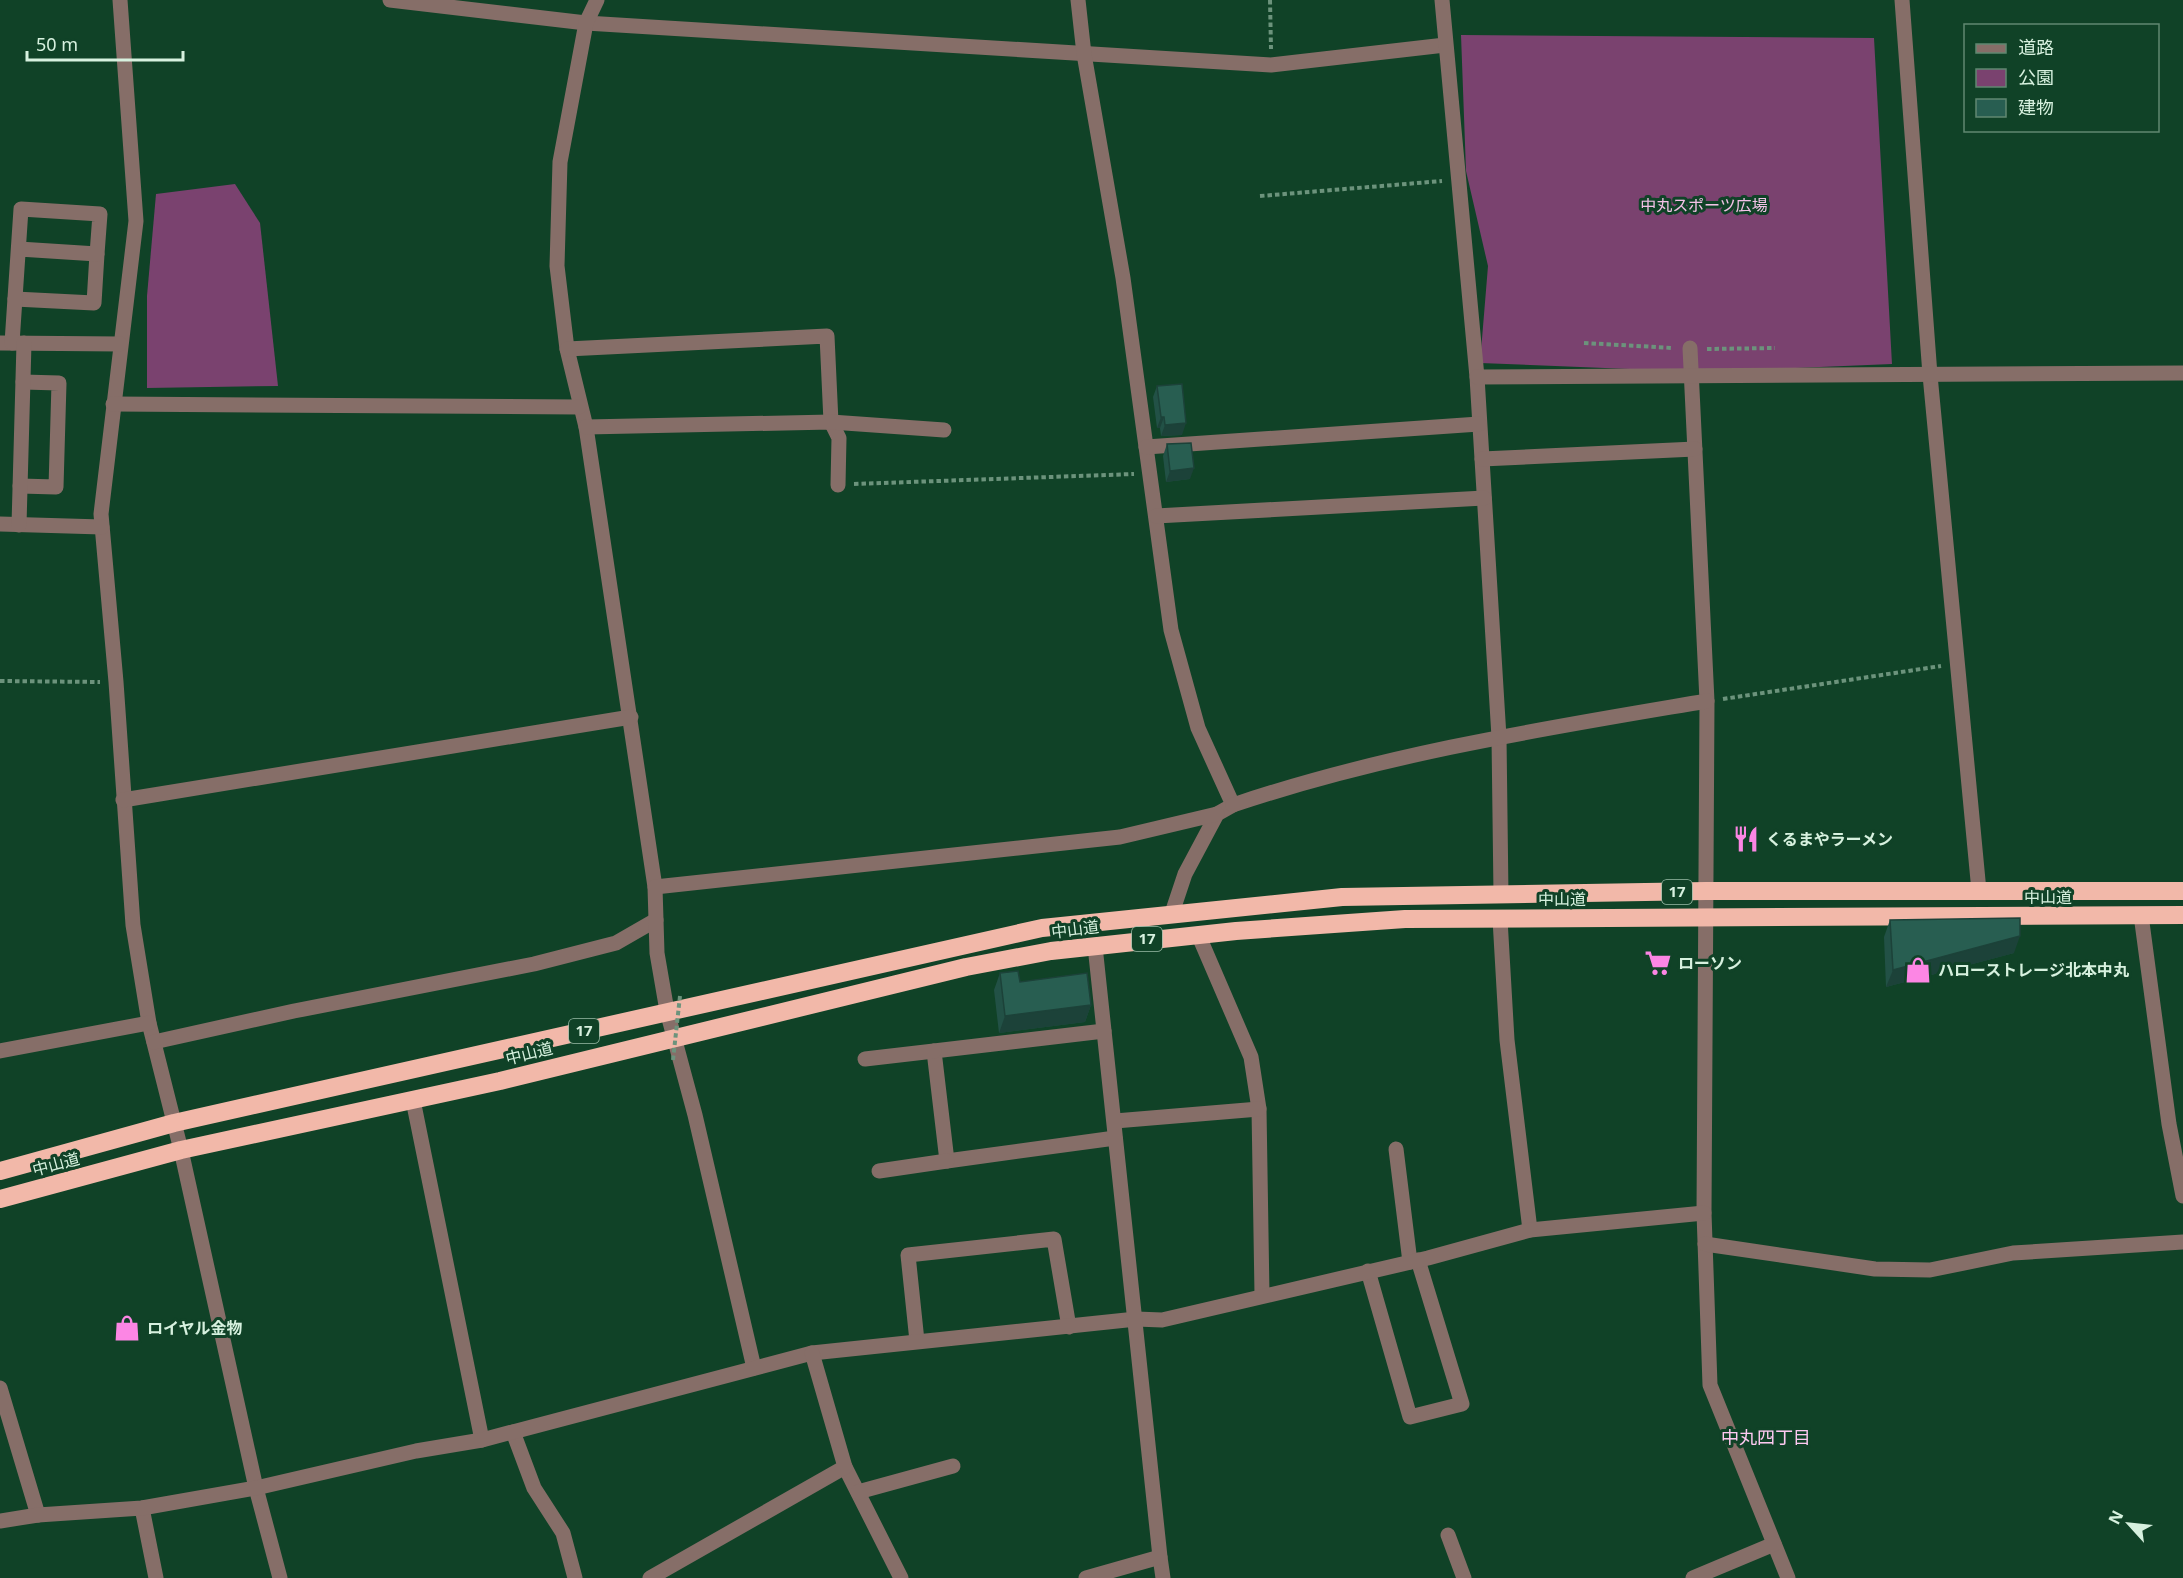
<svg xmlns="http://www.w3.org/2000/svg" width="2183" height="1578" font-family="'Noto Sans','Noto Sans JP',sans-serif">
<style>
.green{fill:#7a426f}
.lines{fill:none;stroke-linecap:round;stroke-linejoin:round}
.path{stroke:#6c937c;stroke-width:4;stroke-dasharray:4.5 3;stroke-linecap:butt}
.minor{stroke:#866e68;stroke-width:15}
.highway{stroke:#f2b8a9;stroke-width:18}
.path-bridge{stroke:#6c937c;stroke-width:4;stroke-dasharray:4.5 3;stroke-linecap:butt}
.wall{fill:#225146}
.shaded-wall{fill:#1c4239}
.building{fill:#285e51;stroke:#1c4239;stroke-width:1.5}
.labels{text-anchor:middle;stroke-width:6;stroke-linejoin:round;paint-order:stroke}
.shield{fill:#104227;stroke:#9bbca8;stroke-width:1.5}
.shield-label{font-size:15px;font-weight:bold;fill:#d7f1df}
.park-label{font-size:16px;fill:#f3c2e7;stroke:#104227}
.poi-label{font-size:16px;font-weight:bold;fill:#d7f1df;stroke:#104227;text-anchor:start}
.street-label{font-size:16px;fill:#d7f1df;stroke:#104227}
.neighbourhood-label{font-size:18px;fill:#fec9f1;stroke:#104227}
</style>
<rect width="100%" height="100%" fill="#104227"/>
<g class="green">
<polygon points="1461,35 1874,38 1892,364 1704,372 1480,363 1488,266 1466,171"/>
<polygon points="235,184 260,223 278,386 147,388 147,296 156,194"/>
</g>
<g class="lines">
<g class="path">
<polyline points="1270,0 1271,49"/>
<polyline points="1260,196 1442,181"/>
<polyline points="1584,343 1673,348"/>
<polyline points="1707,349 1775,348"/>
<polyline points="854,484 1134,474"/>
<polyline points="0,681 100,682"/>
<polyline points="1723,699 1941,666"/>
</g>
<g class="minor">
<polyline points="120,0 136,221 101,514 116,682 133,925 149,1023 181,1150 256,1488 280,1578"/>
<polyline points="390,0 586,23 1271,65 1445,45"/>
<polyline points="597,0 586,23 560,162 557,266 567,349 586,427 655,887"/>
<polyline points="1078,0 1084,54 1123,278 1171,630 1198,728 1233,805 1217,814 1185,874 1172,913"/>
<polyline points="1442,0 1477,377 1499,737 1501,895"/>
<polyline points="1902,0 1930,375 1979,891"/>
<polyline points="15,299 94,303 97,254"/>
<polyline points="0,343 120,344"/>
<polyline points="12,343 21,209 100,214 97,254 19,249"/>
<polyline points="1690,348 1707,701 1704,1213 1710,1385 1788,1578"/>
<polyline points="567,349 827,336 831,422 839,438 838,485"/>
<polyline points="1477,377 2183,373"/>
<polyline points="113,404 579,407"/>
<polyline points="586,427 831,422 944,430"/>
<polyline points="1146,447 1479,424"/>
<polyline points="1482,459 1695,449"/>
<polyline points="20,486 56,487 59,383 23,382"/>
<polyline points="1156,516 1484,498"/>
<polyline points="0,524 102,527"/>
<polyline points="19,525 24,343"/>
<polyline points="123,800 631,717"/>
<path d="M 1233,805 C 1387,753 1548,728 1707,701"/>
<polyline points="2141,915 2169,1124 2183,1196"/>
<polyline points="1500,919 1507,1040 1530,1230"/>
<polyline points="1198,934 1251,1057 1259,1109 1262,1295"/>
<polyline points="1104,1031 934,1051 947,1161 1115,1138"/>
<polyline points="154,1042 294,1011 534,964 616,943 656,920"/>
<polyline points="0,1051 149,1023"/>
<polyline points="865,1059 934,1051"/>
<polyline points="413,1100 482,1440"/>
<polyline points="1115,1121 1259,1109"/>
<polyline points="1396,1149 1410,1262"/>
<polyline points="879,1171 947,1161"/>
<polyline points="1705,1244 1875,1269 1930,1270 2013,1253 2183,1242"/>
<polyline points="1368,1271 1410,1417 1462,1404 1418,1260"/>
<polyline points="917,1341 908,1255 1054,1239 1069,1327"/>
<polyline points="754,1368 695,1115 667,1011 657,953 655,887 1120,837 1217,814"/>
<polyline points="0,1388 38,1515"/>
<polyline points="513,1432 534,1488 563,1533 575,1578"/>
<polyline points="845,1467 901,1578"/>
<polyline points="858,1492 953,1466"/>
<polyline points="142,1508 156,1578"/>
<polyline points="0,1521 38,1515 142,1508 256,1488 416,1451 482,1440 812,1353 1136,1319 1162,1320 1428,1258 1530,1230 1704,1213"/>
<polyline points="1448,1535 1464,1578"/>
<polyline points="1160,1557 1163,1578"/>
<polyline points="650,1578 845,1467 812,1353"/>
<polyline points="1086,1578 1160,1557 1095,946"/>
<polyline points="1693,1578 1774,1544"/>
</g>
<g class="highway">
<polyline points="0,1171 174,1123 1042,928 1342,897 1706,891 2183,891"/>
<polyline points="0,1199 181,1150 500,1081 966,967 1051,951 1236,931 1405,919 2183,915"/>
</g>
<polyline class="path-bridge" points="673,1060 680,996"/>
</g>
<g class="wall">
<polygon points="1157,386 1182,435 1161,436 1160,428 1157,428 1153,397"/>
<polygon points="1167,444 1190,479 1166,482 1163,456"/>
<polygon points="1890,920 2014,953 1886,987 1884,937"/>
<polygon points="1000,973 1020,982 1091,1005 1085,1022 999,1033 994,990"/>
</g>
<g class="shaded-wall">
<polygon points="1161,417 1164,417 1160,428 1157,428"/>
<polygon points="1186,423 1182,435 1161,436 1165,425"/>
<polygon points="1194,468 1190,479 1166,482 1170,471"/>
<polygon points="2020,936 2014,953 1886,987 1893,970"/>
<polygon points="1091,1005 1085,1022 999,1033 1005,1016"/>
</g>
<g class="building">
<polygon points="1182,384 1186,423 1165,425 1164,417 1161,417 1157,386"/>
<polygon points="1191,443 1194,468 1170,471 1167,444"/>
<polygon points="2020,918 2020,936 1893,970 1890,920"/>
<polygon points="1018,971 1020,982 1087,973 1091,1005 1005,1016 1000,973"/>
</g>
<defs>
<g id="restaurant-bare" transform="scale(2.07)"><path d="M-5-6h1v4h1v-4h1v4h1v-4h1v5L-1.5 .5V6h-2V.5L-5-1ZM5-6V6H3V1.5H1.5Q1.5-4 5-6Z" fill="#fc86e4" stroke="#104227" stroke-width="2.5" paint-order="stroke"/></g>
<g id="supermarket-bare" transform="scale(2.07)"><path d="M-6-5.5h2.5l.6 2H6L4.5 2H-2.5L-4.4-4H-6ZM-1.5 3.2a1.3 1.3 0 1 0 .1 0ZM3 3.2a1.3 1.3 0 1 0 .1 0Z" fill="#fc86e4" stroke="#104227" stroke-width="2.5" paint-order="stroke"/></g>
<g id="shop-bare" transform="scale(2.07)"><path d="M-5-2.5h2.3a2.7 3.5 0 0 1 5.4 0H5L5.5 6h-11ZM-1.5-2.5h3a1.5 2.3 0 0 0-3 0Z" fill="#fc86e4" stroke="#104227" stroke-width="2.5" paint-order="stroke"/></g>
</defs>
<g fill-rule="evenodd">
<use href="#restaurant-bare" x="1746" y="839"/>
<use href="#supermarket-bare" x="1658" y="963"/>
<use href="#shop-bare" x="1918" y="970"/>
<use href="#shop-bare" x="127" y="1328"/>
</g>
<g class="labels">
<g class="shield">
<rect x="1662" y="880" width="30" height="24" rx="4.5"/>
<rect x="1132" y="927" width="30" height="24" rx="4.5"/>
<rect x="569" y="1019" width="30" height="24" rx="4.5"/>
</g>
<g class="shield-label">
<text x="1677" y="897">17</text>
<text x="1147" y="944">17</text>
<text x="584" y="1036">17</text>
</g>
<g class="park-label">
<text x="1704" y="211">中丸スポーツ広場</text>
</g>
<g class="poi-label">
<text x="1766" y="845">くるまやラーメン</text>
<text x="1678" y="969">ローソン</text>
<text x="1938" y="976">ハローストレージ北本中丸</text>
<text x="147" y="1334">ロイヤル金物</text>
</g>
<g class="street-label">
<text x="2048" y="903">中山道</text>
<text x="1562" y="905">中山道</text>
<text transform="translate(1075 929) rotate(-7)" y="6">中山道</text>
<text transform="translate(529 1053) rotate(-14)" y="6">中山道</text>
<text transform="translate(56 1164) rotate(-15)" y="6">中山道</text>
</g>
<g class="neighbourhood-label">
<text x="1766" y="1444">中丸四丁目</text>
</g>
</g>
<rect x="1964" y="24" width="195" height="108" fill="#104227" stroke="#608871" stroke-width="1.5"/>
<rect x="1976" y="44" width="30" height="9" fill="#866e68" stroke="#608871" stroke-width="1.5"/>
<text x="2018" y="54" font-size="18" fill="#d7f1df">道路</text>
<rect x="1976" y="69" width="30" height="18" fill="#7a426f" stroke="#608871" stroke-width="1.5"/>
<text x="2018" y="84" font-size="18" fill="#d7f1df">公園</text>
<rect x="1976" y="99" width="30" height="18" fill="#285e51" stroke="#608871" stroke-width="1.5"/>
<text x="2018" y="114" font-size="18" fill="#d7f1df">建物</text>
<g transform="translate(2129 1524) rotate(297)" stroke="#104227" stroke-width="4.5" paint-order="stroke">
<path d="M0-4.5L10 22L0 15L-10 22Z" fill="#d7f1df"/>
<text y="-9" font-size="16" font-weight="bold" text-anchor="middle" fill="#d7f1df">N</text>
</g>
<path d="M27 51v9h156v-9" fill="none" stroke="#d7f1df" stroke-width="3"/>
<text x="36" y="51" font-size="18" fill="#d7f1df" stroke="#104227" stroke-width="4.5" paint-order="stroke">50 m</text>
</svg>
